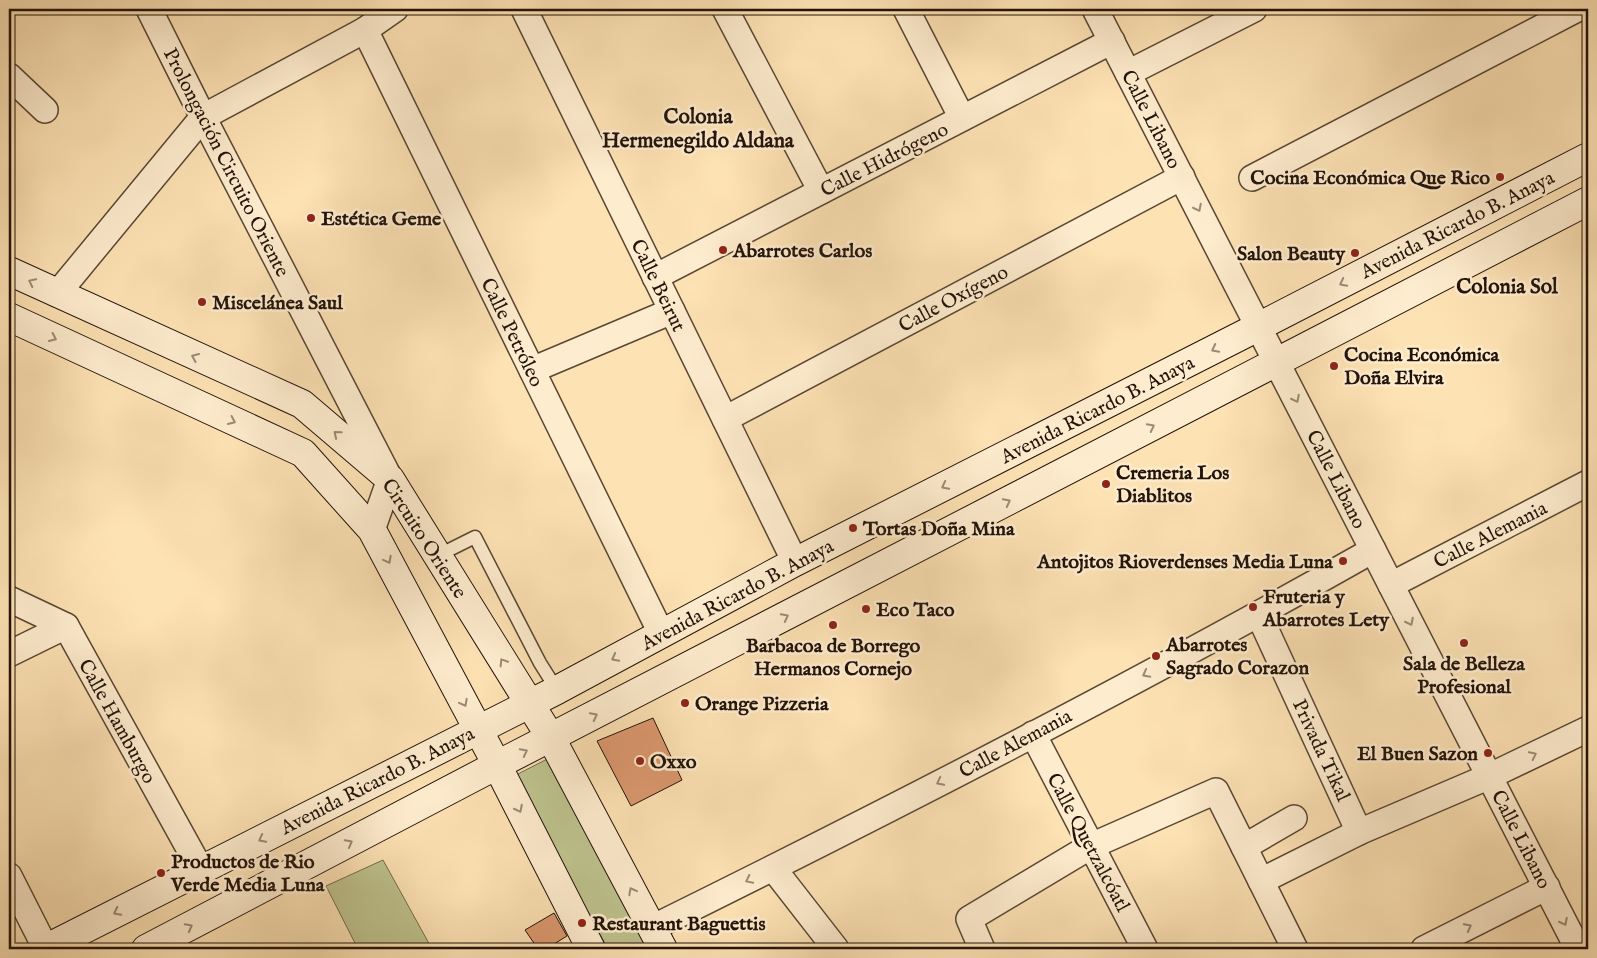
<svg xmlns="http://www.w3.org/2000/svg" width="1597" height="958" font-family="'IM FELL English',serif">
<style>
.green{fill:#bec38e;stroke:#706b4c}
.building{fill:#dc986f;stroke:#22130a}
.lines{fill:none;stroke-linecap:round;stroke-linejoin:round}
.lane-casing{stroke:#594734;stroke-width:15}
.street-casing{stroke:#594734;stroke-width:28}
.secondary-casing{stroke:#22130a;stroke-width:30}
.lane{stroke:#feecce;stroke-width:12}
.street{stroke:#feecce;stroke-width:25}
.secondary{stroke:#feecce;stroke-width:28}
.oneway{stroke:#9b8a76}
.poi-dot{fill:#8f2418;stroke:#feecce;stroke-width:2}
.labels{text-anchor:middle;stroke-width:5;stroke-linejoin:round;paint-order:stroke}
.street-label{font-size:20px;fill:#22130a;stroke:#feecce}
.poi-label{font-size:20px;font-weight:bold;fill:#22130a;stroke:#feecce;text-anchor:start}
.neighbourhood-label{font-size:21px;font-weight:bold;fill:#22130a;stroke:#feecce}
</style>
<rect width="100%" height="100%" fill="#fde2b4"/>
<filter id="stains"><feTurbulence type="fractalNoise" baseFrequency=".004" numOctaves="4"/><feColorMatrix values="0 0 0 0 .2 0 0 0 0 .09 0 0 0 0 .02 0 0 0 .5 -.17"/></filter>
<radialGradient id="worn" r=".72"><stop offset=".6" stop-color="#630" stop-opacity="0"/><stop offset="1" stop-color="#630" stop-opacity=".3"/></radialGradient>
<g class="green">
<polygon points="557,754 661,949 608,949 514,776"/>
<polygon points="383,860 432,949 358,949 326,886"/>
</g>
<g class="building">
<polygon points="653,718 682,780 631,806 597,741"/>
<polygon points="554,913 567,936 546,949 538,949 525,930"/>
</g>
<g class="lines">
<g class="lane-casing">
<polyline id="lane" points="437,556 475,537 540,663 557,690"/>
</g>
<g class="street-casing">
<g id="street">
<polyline points="149,9 203,117 390,479 372,530"/>
<polyline points="524,9 795,562"/>
<polyline points="725,9 821,191"/>
<polyline points="906,9 962,118"/>
<polyline points="1095,9 1578,949"/>
<polyline points="365,30 661,633"/>
<polyline points="1128,73 1254,9"/>
<polyline points="9,76 45,110"/>
<polyline points="1252,178 1577,9"/>
<polyline points="655,277 1112,41"/>
<polyline points="57,294 203,117 365,30 395,9"/>
<polyline points="532,370 672,311"/>
<polyline points="725,419 1182,177"/>
<polyline points="1391,585 1588,483"/>
<polyline points="9,599 66,626 201,870"/>
<polyline points="1259,615 1359,832"/>
<polyline points="9,654 66,626"/>
<polyline points="1033,734 1145,949"/>
<polyline points="1244,847 1294,818"/>
<polyline points="773,868 836,949"/>
<polyline points="9,876 46,949"/>
<polyline points="1261,881 1359,832 1490,776 1588,729"/>
<path d="M 652,928 C 895,808 1137,684 1373,550"/>
<polyline points="982,949 969,919 1091,846 1216,791 1295,949"/>
<polyline points="1424,949 1547,887"/>
</g>
</g>
<g class="secondary-casing">
<g id="secondary">
<polyline points="9,271 302,404 390,479 551,738 663,949"/>
<polyline points="9,317 303,453 372,530 497,765 591,949"/>
<polyline points="45,949 557,690 795,562 1258,327 1588,157"/>
<polyline points="146,949 497,765 1588,201"/>
</g>
</g>
<use href="#lane" class="lane"/>
<use href="#street" class="street"/>
<use href="#secondary" class="secondary"/>
</g>
<defs><path id="oneway-chevron" d="M-2-3.5L2.5 0L-2 3.5" fill="none" stroke-width="1.6" stroke-linecap="round" stroke-linejoin="round" transform="scale(1.25)"/></defs>
<g class="oneway">
<use href="#oneway-chevron" transform="translate(1198 208) rotate(63)"/>
<use href="#oneway-chevron" transform="translate(32 282) rotate(-154)"/>
<use href="#oneway-chevron" transform="translate(1343 283) rotate(153)"/>
<use href="#oneway-chevron" transform="translate(53 338) rotate(25)"/>
<use href="#oneway-chevron" transform="translate(1215 349) rotate(153)"/>
<use href="#oneway-chevron" transform="translate(195 357) rotate(-156)"/>
<use href="#oneway-chevron" transform="translate(1296 399) rotate(63)"/>
<use href="#oneway-chevron" transform="translate(232 421) rotate(25)"/>
<use href="#oneway-chevron" transform="translate(1151 427) rotate(-27)"/>
<use href="#oneway-chevron" transform="translate(337 434) rotate(-140)"/>
<use href="#oneway-chevron" transform="translate(945 486) rotate(153)"/>
<use href="#oneway-chevron" transform="translate(1007 502) rotate(-27)"/>
<use href="#oneway-chevron" transform="translate(388 560) rotate(62)"/>
<use href="#oneway-chevron" transform="translate(785 617) rotate(-27)"/>
<use href="#oneway-chevron" transform="translate(1410 622) rotate(63)"/>
<use href="#oneway-chevron" transform="translate(615 658) rotate(152)"/>
<use href="#oneway-chevron" transform="translate(503 662) rotate(-122)"/>
<use href="#oneway-chevron" transform="translate(1146 674) rotate(152)"/>
<use href="#oneway-chevron" transform="translate(464 703) rotate(62)"/>
<use href="#oneway-chevron" transform="translate(594 716) rotate(-27)"/>
<use href="#oneway-chevron" transform="translate(524 752) rotate(-27)"/>
<use href="#oneway-chevron" transform="translate(1533 755) rotate(-26)"/>
<use href="#oneway-chevron" transform="translate(940 782) rotate(153)"/>
<use href="#oneway-chevron" transform="translate(519 809) rotate(63)"/>
<use href="#oneway-chevron" transform="translate(262 839) rotate(153)"/>
<use href="#oneway-chevron" transform="translate(349 843) rotate(-28)"/>
<use href="#oneway-chevron" transform="translate(749 880) rotate(154)"/>
<use href="#oneway-chevron" transform="translate(632 891) rotate(-118)"/>
<use href="#oneway-chevron" transform="translate(117 912) rotate(153)"/>
<use href="#oneway-chevron" transform="translate(1564 922) rotate(63)"/>
<use href="#oneway-chevron" transform="translate(189 927) rotate(-28)"/>
<use href="#oneway-chevron" transform="translate(1468 927) rotate(-27)"/>
</g>
<g class="poi-dot">
<circle cx="1500" cy="177" r="5"/>
<circle cx="311" cy="218" r="5"/>
<circle cx="723" cy="250" r="5"/>
<circle cx="1355" cy="253" r="5"/>
<circle cx="202" cy="302" r="5"/>
<circle cx="1334" cy="366" r="5"/>
<circle cx="1106" cy="484" r="5"/>
<circle cx="853" cy="528" r="5"/>
<circle cx="1343" cy="561" r="5"/>
<circle cx="1253" cy="607" r="5"/>
<circle cx="866" cy="609" r="5"/>
<circle cx="833" cy="625" r="5"/>
<circle cx="1464" cy="643" r="5"/>
<circle cx="1156" cy="656" r="5"/>
<circle cx="685" cy="703" r="5"/>
<circle cx="1488" cy="753" r="5"/>
<circle cx="640" cy="761" r="5"/>
<circle cx="161" cy="873" r="5"/>
<circle cx="582" cy="923" r="5"/>
</g>
<g class="labels">
<g class="street-label">
<text transform="translate(1152 119) rotate(63)" y="7">Calle Libano</text>
<text transform="translate(884 159) rotate(-27)" y="7">Calle Hidrógeno</text>
<text transform="translate(227 162) rotate(63)" y="7">Prolongación Circuito Oriente</text>
<text transform="translate(1457 224) rotate(-27)" y="7">Avenida Ricardo B. Anaya</text>
<text transform="translate(659 285) rotate(64)" y="7">Calle Beirut</text>
<text transform="translate(953 298) rotate(-28)" y="7">Calle Oxígeno</text>
<text transform="translate(513 332) rotate(64)" y="7">Calle Petróleo</text>
<text transform="translate(1097 409) rotate(-27)" y="7">Avenida Ricardo B. Anaya</text>
<text transform="translate(1337 479) rotate(63)" y="7">Calle Libano</text>
<text transform="translate(1490 534) rotate(-27)" y="7">Calle Alemania</text>
<text transform="translate(425 538) rotate(57)" y="7">Circuito Oriente</text>
<text transform="translate(737 594) rotate(-28)" y="7">Avenida Ricardo B. Anaya</text>
<text transform="translate(118 721) rotate(61)" y="7">Calle Hamburgo</text>
<text transform="translate(1015 743) rotate(-28)" y="7">Calle Alemania</text>
<text transform="translate(1322 750) rotate(65)" y="7">Privada Tikal</text>
<text transform="translate(377 780) rotate(-27)" y="7">Avenida Ricardo B. Anaya</text>
<text transform="translate(1522 839) rotate(63)" y="7">Calle Libano</text>
<text transform="translate(1089 842) rotate(62)" y="7">Calle Quetzalcóatl</text>
</g>
<g class="poi-label">
<text x="1490" y="184" text-anchor="end">Cocina Económica Que Rico</text>
<text x="321" y="225">Estética Geme</text>
<text x="733" y="257">Abarrotes Carlos</text>
<text x="1345" y="260" text-anchor="end">Salon Beauty</text>
<text x="212" y="309">Miscelánea Saul</text>
<text x="1344" y="361">Cocina Económica<tspan x="1344" dy="23">Doña Elvira</tspan></text>
<text x="1116" y="479">Cremeria Los<tspan x="1116" dy="23">Diablitos</tspan></text>
<text x="863" y="535">Tortas Doña Mina</text>
<text x="1333" y="568" text-anchor="end">Antojitos Rioverdenses Media Luna</text>
<text x="1263" y="603">Fruteria y<tspan x="1263" dy="23">Abarrotes Lety</tspan></text>
<text x="876" y="616">Eco Taco</text>
<text x="1166" y="651">Abarrotes<tspan x="1166" dy="23">Sagrado Corazon</tspan></text>
<text x="833" y="652" text-anchor="middle">Barbacoa de Borrego<tspan x="833" dy="23">Hermanos Cornejo</tspan></text>
<text x="1464" y="670" text-anchor="middle">Sala de Belleza<tspan x="1464" dy="23">Profesional</tspan></text>
<text x="695" y="710">Orange Pizzeria</text>
<text x="1478" y="760" text-anchor="end">El Buen Sazon</text>
<text x="650" y="768">Oxxo</text>
<text x="171" y="868">Productos de Rio<tspan x="171" dy="23">Verde Media Luna</tspan></text>
<text x="592" y="930">Restaurant Baguettis</text>
</g>
<g class="neighbourhood-label">
<text x="698" y="123">Colonia<tspan x="698" dy="24">Hermenegildo Aldana</tspan></text>
<text x="1507" y="293">Colonia Sol</text>
</g>
</g>
<rect width="1597" height="958" fill="none" stroke="#fde2b4" stroke-width="30"/>
<rect x="10" y="10" width="1577" height="938" fill="none" stroke="#22130a" stroke-width="2.5"/>
<rect x="15" y="15" width="1567" height="928" fill="none" stroke="#22130a"/>
<rect width="100%" height="100%" filter="url(#stains)"/>
<rect width="100%" height="100%" fill="url(#worn)"/>
</svg>
